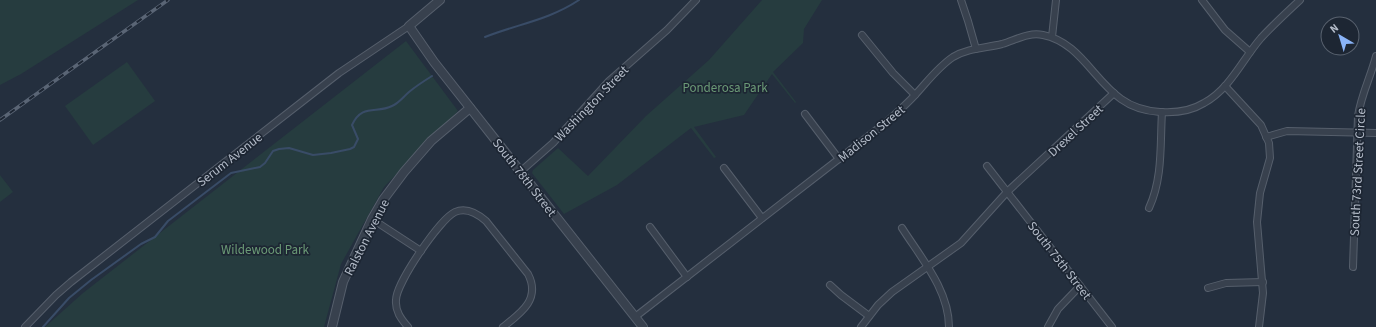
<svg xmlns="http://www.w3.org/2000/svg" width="1376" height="327" font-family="'Source Sans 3',sans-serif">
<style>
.green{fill:#263c3f}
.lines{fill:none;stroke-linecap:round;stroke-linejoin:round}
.stream{stroke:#394c67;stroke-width:2}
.minor-casing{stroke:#565f6c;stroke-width:8}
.tertiary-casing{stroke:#565f6c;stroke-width:10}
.minor{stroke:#38414e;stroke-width:6}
.tertiary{stroke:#38414e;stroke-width:8}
.rail-casing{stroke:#5a6575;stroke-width:3.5}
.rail{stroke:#1d2633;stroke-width:2;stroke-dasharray:6;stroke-linecap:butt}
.labels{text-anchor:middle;stroke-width:3.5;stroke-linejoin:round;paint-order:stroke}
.park-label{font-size:13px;fill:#6b9a76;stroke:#1d2633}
.street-label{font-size:13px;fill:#b4bcc9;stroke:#1d2633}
</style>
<rect width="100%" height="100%" fill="#242f3e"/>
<g class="green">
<polygon points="0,0 138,0 21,74 0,85"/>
<polygon points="762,0 822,0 804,29 803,43 773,72 796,102 795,103 772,74 744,115 694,127 716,157 714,158 691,128 617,185 564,214 532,173 533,170 558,148 588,176 646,116 709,60"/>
<polygon points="406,41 458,111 384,187 341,264 324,327 45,327 83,293"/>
<polygon points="127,62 155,101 93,145 65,106"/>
<polygon points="0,175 13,192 0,202"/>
</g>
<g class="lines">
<g class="stream">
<path d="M 485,37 C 518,24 549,20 579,0"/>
<path d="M 43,327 L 69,298 L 91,280 L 141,244 L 155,237 L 168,221 L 231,173 L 260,167 L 265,163 L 273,151 L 279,149 L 289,148 L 313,155 L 331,153 L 350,149 L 354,147 L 358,139 L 352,125 C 362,103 377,114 392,106 C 399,103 403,97 409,92 C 416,86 424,81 432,76"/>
</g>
<g class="minor-casing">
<g id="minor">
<polyline points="961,0 968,21 976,49"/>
<polyline points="1202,0 1225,30 1250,52"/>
<polyline points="862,35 893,73 915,95"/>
<polyline points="1052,37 1056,0"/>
<polyline points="1225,86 1261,125 1269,143 1270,158 1260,193 1257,222 1263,293 1259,327"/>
<polyline points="805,114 839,159"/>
<polyline points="1266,137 1287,131 1376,133"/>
<polyline points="987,166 1112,327"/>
<polyline points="724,168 762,218"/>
<polyline points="520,172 553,143 609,81 667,30 696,0"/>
<path d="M 1149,208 C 1163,178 1160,144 1162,112"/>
<polyline points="372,219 421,251"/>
<polyline points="650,227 687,277"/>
<path d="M 902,228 C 921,258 949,290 949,327"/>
<path d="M 1353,267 L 1358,116 C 1361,95 1371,76 1376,56"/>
<polyline points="830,285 841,295 869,316"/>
<polyline points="1208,288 1226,283 1263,282"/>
<path d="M 635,317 L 884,124 C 894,115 905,106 915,95 C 927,82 938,67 953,57 C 968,48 986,48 1002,44 C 1016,40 1028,32 1043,35 C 1079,42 1093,79 1121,99 C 1132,107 1146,111 1160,112 C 1175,113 1191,111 1204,103 C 1230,89 1242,60 1261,38 C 1273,25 1287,12 1300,0"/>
<polyline points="25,327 56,295 71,282 339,73 409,26"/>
<path d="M 408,327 C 401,319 395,311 396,300 C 396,283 440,219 455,212 C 466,207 478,214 486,221 L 528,274 C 541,299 521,313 503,327"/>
<polyline points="861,327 878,305 892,292 961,243 1007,192 1114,93"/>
<polyline points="1048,327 1058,309 1080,286"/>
</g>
</g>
<g class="tertiary-casing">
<g id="tertiary">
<polyline points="440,0 409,26 434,62 643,327"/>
<polyline points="332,327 343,282 372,219 383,200 404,172 431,141 470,108"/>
</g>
</g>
<use href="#minor" class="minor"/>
<use href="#tertiary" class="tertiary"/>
<g class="rail-casing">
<polyline id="rail" points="0,120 168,0"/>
</g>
<use href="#rail" class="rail"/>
</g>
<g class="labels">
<g class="park-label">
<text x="725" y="92">Ponderosa Park</text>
<text x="265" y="254">Wildewood Park</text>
</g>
<g class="street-label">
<text transform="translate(591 103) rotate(-46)" y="5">Washington Street</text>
<text transform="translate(1075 130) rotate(-43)" y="5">Drexel Street</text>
<text transform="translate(871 133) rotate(-39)" y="5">Madison Street</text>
<text transform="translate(229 159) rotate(-38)" y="5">Serum Avenue</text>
<text transform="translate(1357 172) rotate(-87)" y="5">South 73rd Street Circle</text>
<text transform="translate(525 177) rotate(52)" y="5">South 78th Street</text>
<text transform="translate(366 237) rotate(-63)" y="5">Ralston Avenue</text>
<text transform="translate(1060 260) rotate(52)" y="5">South 75th Street</text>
</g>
</g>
<g transform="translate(1340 36) rotate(322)"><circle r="19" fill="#1d2633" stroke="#59626f"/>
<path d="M0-3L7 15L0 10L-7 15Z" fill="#8ab4f8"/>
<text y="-6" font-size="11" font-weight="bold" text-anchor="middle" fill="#b4bcc9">N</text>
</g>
</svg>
